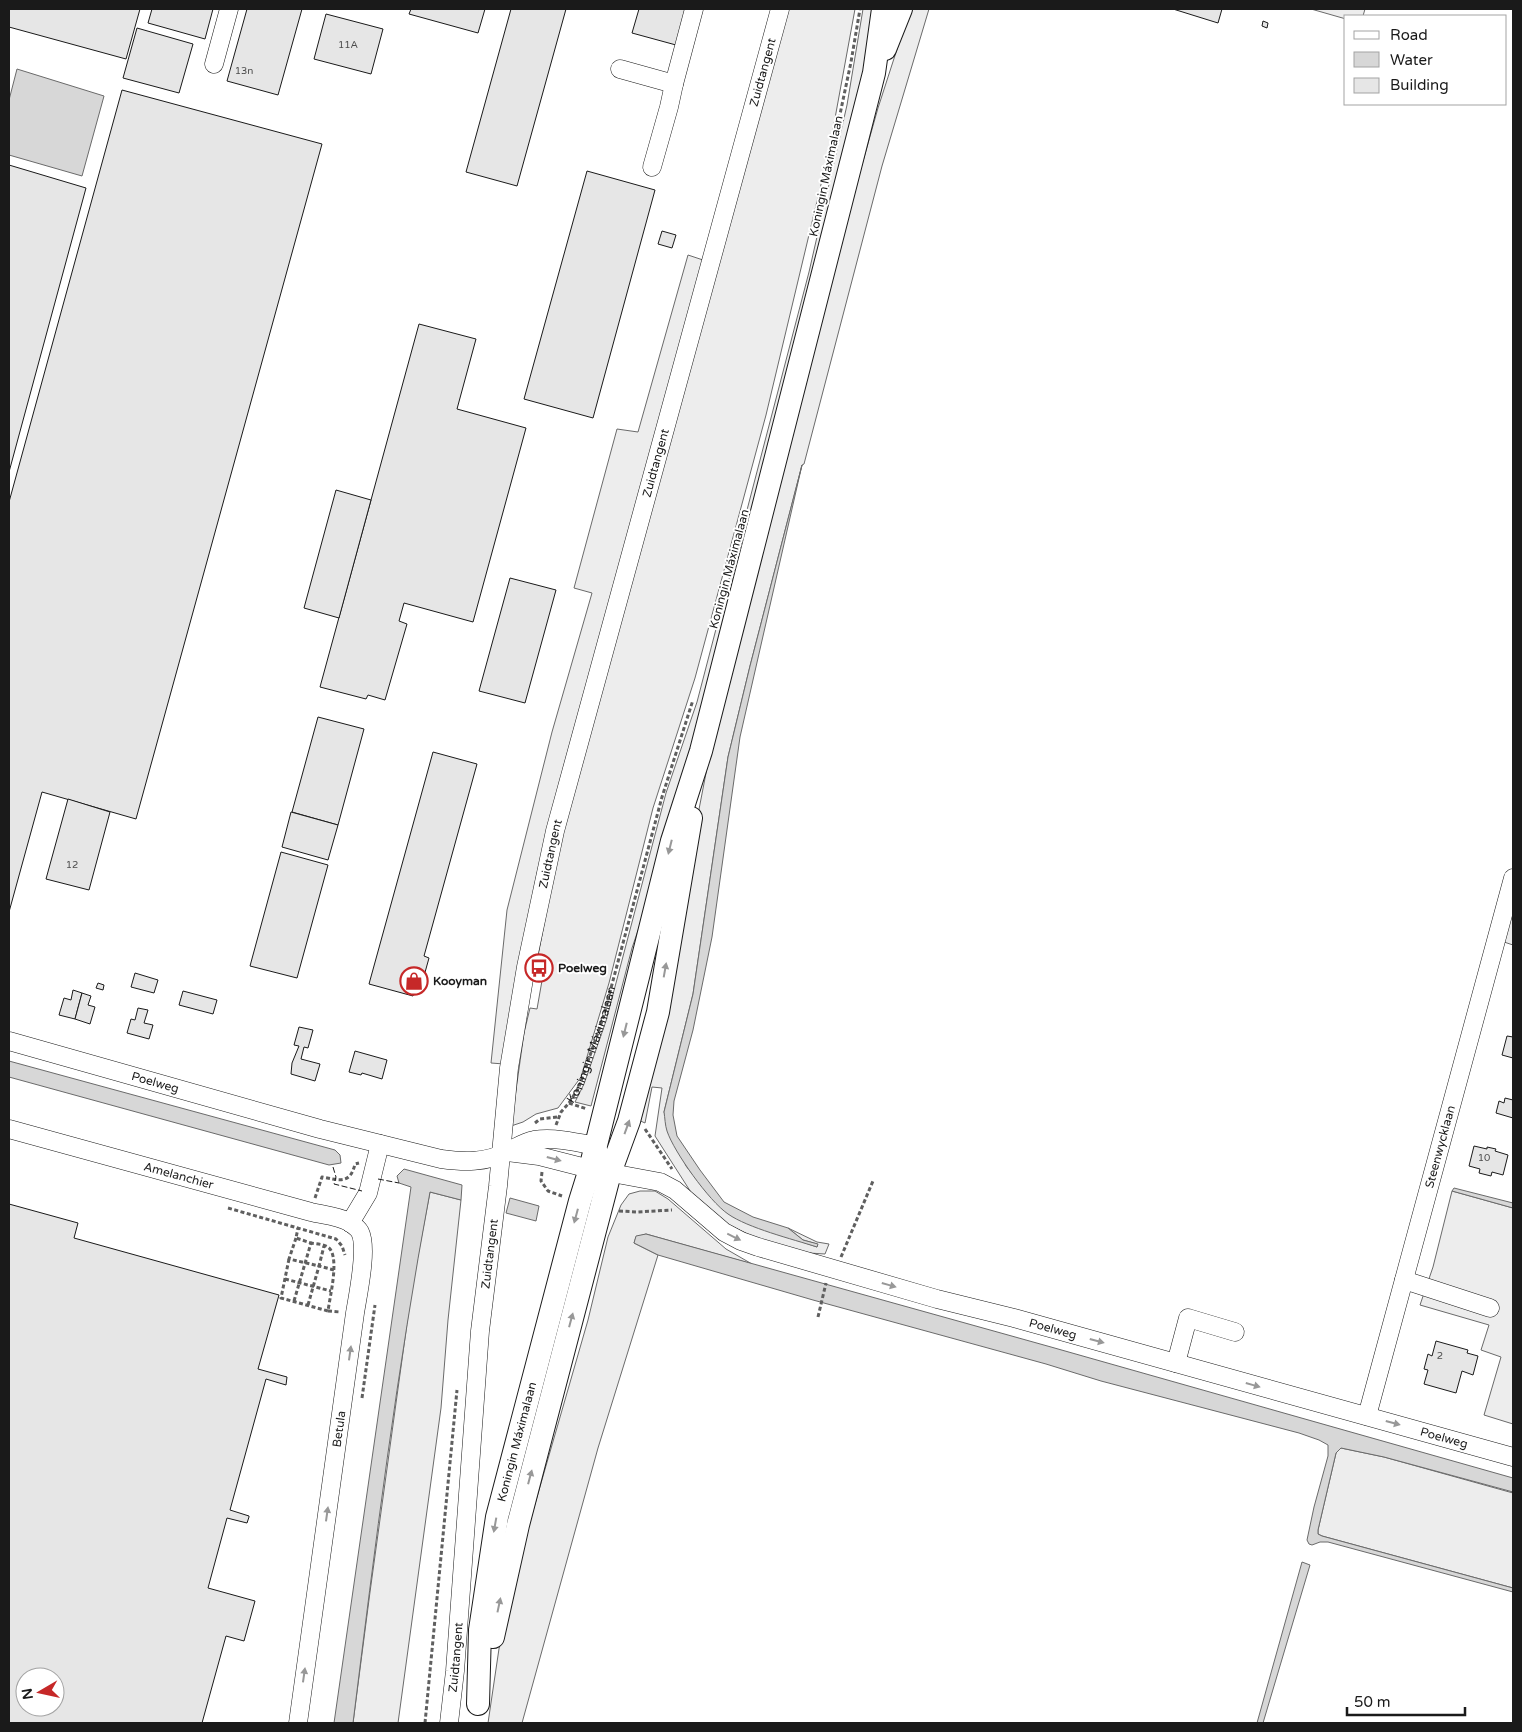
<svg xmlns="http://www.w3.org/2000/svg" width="1522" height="1732" font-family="'Varela Round',sans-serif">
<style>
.built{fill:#ededed;stroke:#6a6a6a}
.water{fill:#d7d7d7;stroke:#6a6a6a}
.building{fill:#e6e6e6;stroke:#1a1a1a;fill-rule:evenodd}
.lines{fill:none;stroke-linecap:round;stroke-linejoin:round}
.minor-casing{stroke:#1a1a1a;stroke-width:19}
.major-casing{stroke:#1a1a1a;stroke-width:24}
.path{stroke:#5f5f5f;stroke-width:3;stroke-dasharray:4 2.5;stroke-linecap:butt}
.minor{stroke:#fff;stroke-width:18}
.major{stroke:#fff;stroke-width:22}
.fence{stroke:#1a1a1a;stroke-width:1;stroke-dasharray:6 2.5;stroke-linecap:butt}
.oneway{fill:#989898}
.labels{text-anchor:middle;stroke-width:4;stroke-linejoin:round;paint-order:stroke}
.number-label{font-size:10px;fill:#4d4d4d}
.street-label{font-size:12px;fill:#1a1a1a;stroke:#fff}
.poi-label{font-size:12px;font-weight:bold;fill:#1a1a1a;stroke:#fff;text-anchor:start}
</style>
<rect width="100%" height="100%" fill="#fff"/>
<g class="built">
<polygon points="788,9 855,9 829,151 766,415 695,678 653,808 609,983 581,1077 558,1108 536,1114 523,1122 511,1126 524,1033 530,1008 537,1009 546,958 538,956 553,876 576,779"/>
<polygon points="863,9 877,9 854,118 662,861 632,948 591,1106 575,1102 584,1084 606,1021 666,793 697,702 809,272 847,105"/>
<polygon points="910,9 929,9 882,166 804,464 802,465 750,666 728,757 693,994 664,1112 686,1166 709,1195 728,1213 750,1224 817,1247 817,1244 803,1240 788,1228 817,1242 829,1244 825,1254 809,1253 760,1240 719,1220 694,1197 655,1136 662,1088 652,1087 645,1123 634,1118 689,861 713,737 834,264 878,108"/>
<polygon points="1311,9 1365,9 1363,16 1346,16 1346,19"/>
<polygon points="688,255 703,260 561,777 537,874 525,936 504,1064 491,1063 507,910 552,732 592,593 574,588 617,429 638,432"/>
<polygon points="1513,910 1513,945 1504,942"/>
<polygon points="640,1191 655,1191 668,1199 726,1249 752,1264 646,1234 636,1237 634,1243 658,1255 598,1448 522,1723 488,1723 500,1642 518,1563 588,1320 608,1237 621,1205 629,1194"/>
<polygon points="1452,1191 1513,1208 1513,1424 1484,1415 1501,1357 1481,1350 1489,1325 1420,1305 1433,1267"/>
<polygon points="430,1192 461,1200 448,1320 441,1408 398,1723 353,1723 370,1592 412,1287"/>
<polygon points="1341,1448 1384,1457 1513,1493 1513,1588 1322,1536 1318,1534 1318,1530 1336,1453"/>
</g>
<g class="water">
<polygon points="17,69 104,96 82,176 9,155 9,100"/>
<path d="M 802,465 L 740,737 L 712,937 L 693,1030 L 674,1101 L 673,1115 L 677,1136 L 700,1170 L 724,1202 L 753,1217 L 788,1228 L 803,1240 L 818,1244 L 817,1247 C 792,1239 748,1228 728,1214 C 709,1201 674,1152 667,1131 C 665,1125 665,1118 664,1112 L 693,994 L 728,757 L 750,666 Z"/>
<polygon points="9,1061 335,1150 340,1155 341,1163 329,1165 9,1077"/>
<path d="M 404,1169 L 462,1185 L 461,1200 L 430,1192 C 397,1368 375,1546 353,1723 L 334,1723 L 411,1187 L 399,1183 L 397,1176 Z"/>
<polygon points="1454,1188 1513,1203 1513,1208 1452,1191"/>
<polygon points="510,1198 539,1206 536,1221 506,1213"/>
<polygon points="646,1234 1051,1347 1513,1478 1513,1492 1384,1457 1341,1448 1336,1453 1318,1530 1318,1534 1322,1536 1513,1588 1513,1592 1328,1542 1320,1542 1312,1545 1309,1544 1307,1540 1314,1507 1328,1456 1328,1445 1319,1440 1299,1433 1101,1381 1046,1364 813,1300 658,1255 634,1243 636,1236"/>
<polygon points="1302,1562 1310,1565 1263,1723 1257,1723"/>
</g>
<g class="building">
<polygon points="9,9 140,9 126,59 9,27"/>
<polygon points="152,9 213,9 205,39 148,23"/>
<polygon points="247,9 302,9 278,95 227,81"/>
<polygon points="411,9 485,9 478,33 409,14"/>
<polygon points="511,9 566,9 517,186 466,172"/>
<polygon points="639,9 686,9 676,45 632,33"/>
<polygon points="1173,9 1222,9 1218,23"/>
<polygon points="326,14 383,29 371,74 314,59"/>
<polygon points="1263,21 1268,23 1267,28 1262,26"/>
<polygon points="137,28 193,44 179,93 123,78"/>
<polygon points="122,90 322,144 136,819 42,792 9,912 9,502"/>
<polygon points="9,165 86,188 9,472"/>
<polygon points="587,171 655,190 593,418 524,399"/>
<polygon points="662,231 676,235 672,248 658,244"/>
<polygon points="419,324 476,339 457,409 526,428 473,622 404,603 399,621 407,624 385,700 368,695 366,699 320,687"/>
<polygon points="336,490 371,500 339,618 304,608"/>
<polygon points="510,578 556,590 525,703 479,691"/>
<polygon points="318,717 364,729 338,825 292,812"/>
<polygon points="433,752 477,764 424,956 429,958 419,994 414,992 413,996 369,984"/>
<polygon points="68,799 110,812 89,890 46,879"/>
<polygon points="291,812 338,825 328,860 282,847"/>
<polygon points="281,852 328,865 297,978 250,966"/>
<polygon points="135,973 158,980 154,993 131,987"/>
<polygon points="98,983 104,985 103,990 96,988"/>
<polygon points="73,990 82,993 75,1019 59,1015 64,998 71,1000"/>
<polygon points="183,991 217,1000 213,1014 179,1005"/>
<polygon points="82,993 91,996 88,1005 95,1007 90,1024 75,1019"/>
<polygon points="138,1008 148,1010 144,1023 153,1025 149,1039 127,1033 131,1019 135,1020"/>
<polygon points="299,1027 313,1030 308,1048 304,1047 301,1059 320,1064 315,1081 291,1074 292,1063 299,1046 294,1045"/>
<polygon points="1507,1036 1513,1037 1513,1058 1502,1055"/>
<polygon points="355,1051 387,1060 382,1079 362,1073 361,1075 349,1072"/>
<polygon points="1505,1098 1513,1100 1513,1118 1496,1113 1499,1101 1504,1103"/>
<polygon points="1474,1146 1487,1149 1487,1147 1496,1149 1495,1151 1508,1155 1503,1175 1492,1172 1491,1176 1479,1173 1480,1169 1469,1166"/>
<path d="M 9,1204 L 78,1223 L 74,1238 L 279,1295 L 258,1369 L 287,1377 L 286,1385 L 266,1379 L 230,1510 L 249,1516 L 249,1517 L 247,1523 L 227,1518 L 208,1588 L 255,1601 L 244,1641 L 226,1636 L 202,1723 L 9,1723 ZM 25,1677 L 55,1677 L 55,1707 L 25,1707 Z"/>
<polygon points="1436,1341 1468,1350 1467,1353 1478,1356 1473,1375 1462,1371 1456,1393 1424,1384 1428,1370 1424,1369 1428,1354 1432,1356"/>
</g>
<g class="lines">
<g class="minor-casing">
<g id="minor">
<polyline points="214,64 229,9"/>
<polyline points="620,69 674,84 694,9"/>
<polyline points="652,167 669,107 674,84"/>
<path id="s2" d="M 9,1041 L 320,1129 L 441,1159 C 463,1162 486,1163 506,1152 C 516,1148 523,1142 534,1140 C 554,1137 576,1142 596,1146 L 601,1157"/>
<path id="s3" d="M 9,1129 L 311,1212 C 323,1215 338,1216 349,1222 C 352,1224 358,1228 360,1232 C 368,1248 358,1294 355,1313 L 298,1723"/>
<path id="s4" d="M 506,1152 L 539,1156 L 590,1169 L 660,1182 L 675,1190 L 724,1232 L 741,1241 L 758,1247 L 937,1299 L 1014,1318 L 1513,1457"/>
<polyline points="350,1223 368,1193 380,1144"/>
<polyline points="1404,1280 1490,1308"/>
<polyline points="1176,1363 1188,1318 1235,1332"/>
<path id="s5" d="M 1367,1416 L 1513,878"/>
<path id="s6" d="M 449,1723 L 455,1671 L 480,1331 L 498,1186 L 509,1068 L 526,967 L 555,831 L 780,9"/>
</g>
</g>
<g class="major-casing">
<g id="major">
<polyline points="885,49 901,9"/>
<polyline points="493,1637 518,1525 610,1173 629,1121 658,1012 691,818"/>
<path id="s7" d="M 478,1704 L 480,1630 L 497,1517 L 580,1201 L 590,1169 L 672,841 L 701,751 L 874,73 L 883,9"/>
</g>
</g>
<g class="path">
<polyline points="827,176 851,62 860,9"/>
<polyline points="569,1103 587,1109"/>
<polyline points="535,1123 540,1119 558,1117"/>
<path id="s1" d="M 556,1125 L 561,1112 L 569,1103 L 579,1087 L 603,1018 L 662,797 L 693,700"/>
<polyline points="645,1129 672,1169"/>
<polyline points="542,1172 541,1181 548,1191 562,1196"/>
<path d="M 315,1198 L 322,1177 C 339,1180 350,1185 355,1164 L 359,1163"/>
<polyline points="228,1208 336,1239 342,1246 345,1255"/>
<polyline points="619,1211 637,1212 672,1210"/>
<polyline points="296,1238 289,1259 319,1266 324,1246"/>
<polyline points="841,1257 873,1181"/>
<path d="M 289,1259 L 281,1298 L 328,1311 C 330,1296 339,1261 330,1249 C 326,1244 316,1244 311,1243"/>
<polyline points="285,1279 331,1291"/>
<polyline points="294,1301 311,1243 296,1238 298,1228"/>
<polyline points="308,1305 319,1266 334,1270"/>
<polyline points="328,1311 340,1312"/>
<polyline points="818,1317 826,1283"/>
<polyline points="362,1398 375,1305"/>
<polyline points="425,1723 457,1390"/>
</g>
<use href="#minor" class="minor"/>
<use href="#major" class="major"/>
<g class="fence">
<polyline points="333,1167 336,1177 334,1184 362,1191"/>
<polyline points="378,1179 399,1183"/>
</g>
</g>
<defs><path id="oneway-solid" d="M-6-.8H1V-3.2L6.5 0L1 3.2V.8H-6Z" transform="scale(1.25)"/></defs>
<g class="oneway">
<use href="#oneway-solid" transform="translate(670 847) rotate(104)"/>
<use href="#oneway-solid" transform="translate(665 970) rotate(-80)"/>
<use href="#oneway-solid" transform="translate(625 1030) rotate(104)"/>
<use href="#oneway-solid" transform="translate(627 1127) rotate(-70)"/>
<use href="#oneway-solid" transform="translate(554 1159) rotate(15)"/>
<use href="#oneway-solid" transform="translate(576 1216) rotate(105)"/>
<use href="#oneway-solid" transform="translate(734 1237) rotate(26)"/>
<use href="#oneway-solid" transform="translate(889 1285) rotate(16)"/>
<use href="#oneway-solid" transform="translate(571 1320) rotate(-75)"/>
<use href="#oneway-solid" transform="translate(1097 1341) rotate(15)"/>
<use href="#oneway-solid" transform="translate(350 1353) rotate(-82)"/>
<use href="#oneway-solid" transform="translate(1253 1385) rotate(16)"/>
<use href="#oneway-solid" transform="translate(1393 1423) rotate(15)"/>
<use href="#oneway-solid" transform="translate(530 1477) rotate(-75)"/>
<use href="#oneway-solid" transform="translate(327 1514) rotate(-82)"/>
<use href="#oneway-solid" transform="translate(495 1525) rotate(100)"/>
<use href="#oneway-solid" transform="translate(499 1605) rotate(-78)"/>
<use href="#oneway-solid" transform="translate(304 1675) rotate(-82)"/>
</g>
<defs>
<g id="bus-ring" transform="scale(1.4375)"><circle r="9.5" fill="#fff" stroke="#c62828" stroke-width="1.5"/><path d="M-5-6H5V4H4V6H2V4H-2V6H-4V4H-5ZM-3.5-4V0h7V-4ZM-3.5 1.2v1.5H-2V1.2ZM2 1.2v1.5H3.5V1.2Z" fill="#c62828"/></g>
<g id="shop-ring" transform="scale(1.4375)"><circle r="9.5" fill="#fff" stroke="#c62828" stroke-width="1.5"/><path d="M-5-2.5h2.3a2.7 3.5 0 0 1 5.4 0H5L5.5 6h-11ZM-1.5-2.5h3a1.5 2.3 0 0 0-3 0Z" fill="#c62828"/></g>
</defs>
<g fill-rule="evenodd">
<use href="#bus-ring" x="539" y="968"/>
<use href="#shop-ring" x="414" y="981"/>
</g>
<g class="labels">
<g class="number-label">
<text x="348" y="48">11A</text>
<text x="244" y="74">13n</text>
<text x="72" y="868">12</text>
<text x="1484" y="1161">10</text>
<text x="1440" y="1359">2</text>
</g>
<g class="street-label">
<text dy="4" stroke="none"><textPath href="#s6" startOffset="1686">Zuidtangent</textPath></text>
<text transform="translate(826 176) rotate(-78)" y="4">Koningin Máximalaan</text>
<text dy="4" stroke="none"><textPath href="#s6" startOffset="1281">Zuidtangent</textPath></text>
<text transform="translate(729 569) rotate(-75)" y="4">Koningin Máximalaan</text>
<text dy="4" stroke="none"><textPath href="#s6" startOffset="876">Zuidtangent</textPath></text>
<text dy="4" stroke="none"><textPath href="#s1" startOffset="89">Koningin Máximalaan</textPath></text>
<text dy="4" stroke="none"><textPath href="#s2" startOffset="152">Poelweg</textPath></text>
<text dy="4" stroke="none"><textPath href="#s5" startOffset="279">Steenwycklaan</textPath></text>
<text dy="4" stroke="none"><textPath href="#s3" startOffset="176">Amelanchier</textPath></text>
<text dy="4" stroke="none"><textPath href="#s6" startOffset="471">Zuidtangent</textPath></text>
<text dy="4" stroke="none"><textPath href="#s4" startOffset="582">Poelweg</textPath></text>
<text transform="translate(339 1429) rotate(-82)" y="4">Betula</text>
<text dy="4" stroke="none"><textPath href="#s4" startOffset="988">Poelweg</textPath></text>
<text dy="4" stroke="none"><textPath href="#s7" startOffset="266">Koningin Máximalaan</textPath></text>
<text dy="4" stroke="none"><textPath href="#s6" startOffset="66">Zuidtangent</textPath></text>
</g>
<g class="poi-label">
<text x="558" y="972">Poelweg</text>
<text x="433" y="985">Kooyman</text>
</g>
</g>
<rect width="1522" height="1732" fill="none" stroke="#1a1a1a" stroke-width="20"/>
<rect x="1344" y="15" width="162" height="90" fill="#ffffff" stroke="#a3a3a3"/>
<rect x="1354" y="31" width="25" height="8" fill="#ffffff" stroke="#a3a3a3"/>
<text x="1390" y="40" font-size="15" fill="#1a1a1a">Road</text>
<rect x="1354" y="52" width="25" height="15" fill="#d7d7d7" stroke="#a3a3a3"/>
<text x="1390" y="65" font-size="15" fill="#1a1a1a">Water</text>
<rect x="1354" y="78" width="25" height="15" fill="#e6e6e6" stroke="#a3a3a3"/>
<text x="1390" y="90" font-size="15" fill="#1a1a1a">Building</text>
<g transform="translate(40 1692) rotate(261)"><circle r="24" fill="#ffffff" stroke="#a3a3a3"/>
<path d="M0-4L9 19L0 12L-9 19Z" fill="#c62828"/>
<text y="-8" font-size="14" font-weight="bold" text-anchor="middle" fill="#1a1a1a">N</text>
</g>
<path d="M1347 1707v8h118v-8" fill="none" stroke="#1a1a1a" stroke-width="2.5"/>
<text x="1354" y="1707" font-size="15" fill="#1a1a1a" stroke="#ffffff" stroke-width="4" paint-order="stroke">50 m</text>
</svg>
